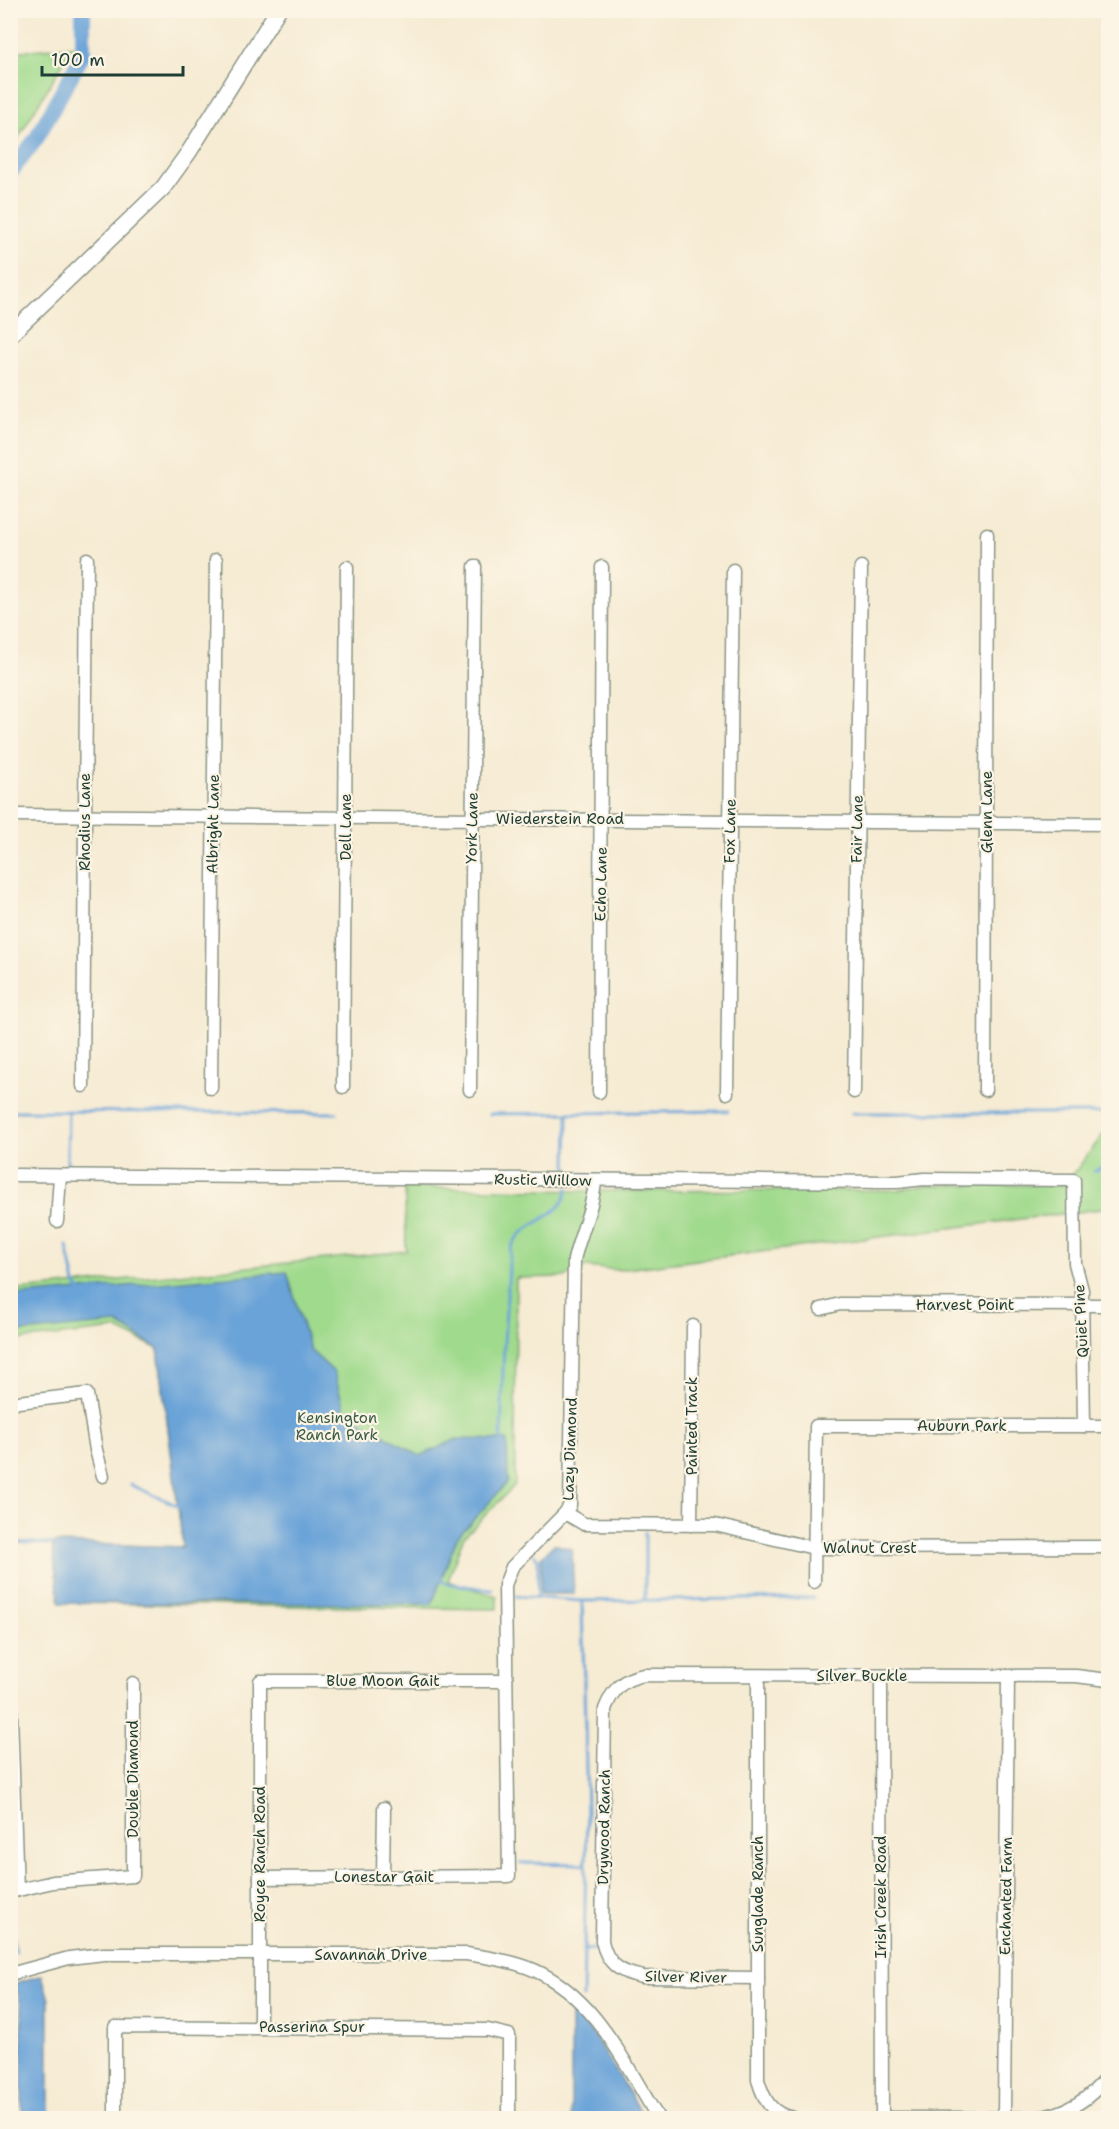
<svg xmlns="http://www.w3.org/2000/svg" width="1119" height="2129" font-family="'Shantell Sans',sans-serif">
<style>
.green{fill:#a0da8d;stroke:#608c60;stroke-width:1.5}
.water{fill:#69a3d8;stroke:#447086;stroke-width:1.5}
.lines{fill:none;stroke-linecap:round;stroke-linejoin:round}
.stream{stroke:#69a3d8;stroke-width:3}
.river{stroke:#69a3d8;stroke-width:16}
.minor-casing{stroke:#8a9484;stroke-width:15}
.major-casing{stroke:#8a9484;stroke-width:18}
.minor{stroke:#fff;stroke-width:12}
.major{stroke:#fff;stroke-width:15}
.labels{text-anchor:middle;stroke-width:4.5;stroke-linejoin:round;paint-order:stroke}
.street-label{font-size:15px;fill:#1f3d34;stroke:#fcf5e5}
.park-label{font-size:15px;fill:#395c46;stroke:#fcf5e5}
</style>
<rect width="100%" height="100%" fill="#fcf5e5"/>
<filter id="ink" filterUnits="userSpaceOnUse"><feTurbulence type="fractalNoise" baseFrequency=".0167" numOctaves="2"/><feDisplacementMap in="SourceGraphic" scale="12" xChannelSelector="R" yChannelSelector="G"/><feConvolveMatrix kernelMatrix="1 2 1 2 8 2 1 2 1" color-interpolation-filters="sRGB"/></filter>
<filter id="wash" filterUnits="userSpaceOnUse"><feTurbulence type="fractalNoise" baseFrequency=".008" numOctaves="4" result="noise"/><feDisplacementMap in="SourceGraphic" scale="24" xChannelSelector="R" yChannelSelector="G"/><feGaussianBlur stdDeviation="1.35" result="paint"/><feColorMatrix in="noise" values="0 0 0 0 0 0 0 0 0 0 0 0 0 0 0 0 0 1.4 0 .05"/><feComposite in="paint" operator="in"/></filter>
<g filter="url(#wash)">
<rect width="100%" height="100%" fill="#f6ebd3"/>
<!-- green -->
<g class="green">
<path d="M73 46 11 150V52Z"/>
<path d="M1108 1128V1208L618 1270 585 1267 565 1277 516 1278 515 1485 463 1538 448 1581 497 1596V1609L60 1603 52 1543 183 1547 158 1349 117 1329 11 1341 10 1291 406 1251 405 1187 583 1191 896 1190 929 1185H1065Z"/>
</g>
<!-- water -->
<g class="water">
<path d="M287 1272 310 1350 334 1372 345 1412 420 1456 457 1439 507 1440 508 1482 457 1538 432 1604 60 1603 52 1543 183 1547 158 1349 117 1323 11 1333V1296Z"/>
<path d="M554 1544 572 1549 574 1594H541V1557Z"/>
<path d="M42 1975 49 2000V2118H22V2010L15 1983Z"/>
<path d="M571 2006 595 2037 645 2118H571Z"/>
</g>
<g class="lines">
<!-- stream -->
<g class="stream">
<path d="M10 1111 337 1113"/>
<path d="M852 1113H1108"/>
<path d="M490 1114 728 1111"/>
<path d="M67 1166 68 1111"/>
<path d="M567 1171 568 1115"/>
<path d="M1094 1171 1108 1165"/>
<path d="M67 1246 75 1284 81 1292"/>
<path d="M501 1442C502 1393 503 1344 507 1296 509 1281 508 1264 511 1250 517 1222 566 1219 567 1188"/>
<path d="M131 1485 181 1507"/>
<path d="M645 1532V1600"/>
<path d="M10 1542 54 1544"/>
<path d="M534 1554 538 1559V1598"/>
<path d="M441 1578 445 1583 492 1590"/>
<path d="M516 1596 582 1601 587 1811 583 1998"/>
<path d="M582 1601 813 1598"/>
<path d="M520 1863 586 1864"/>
<path d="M10 1928 16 1952"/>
<path d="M583 1950 596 1949"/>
<path d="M583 2010 584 2025"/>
<path d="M10 2034 25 2029"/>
<path d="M763 2118 764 2117"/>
</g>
<!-- river -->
<path class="river" d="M10 173 36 139 83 54V10"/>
</g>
</g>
<g filter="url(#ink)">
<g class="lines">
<defs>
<g id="minor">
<path d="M10 815 1108 824"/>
<path d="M83 1086 87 559"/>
<path d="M343 1087 347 567"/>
<path d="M211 1088 216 560"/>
<path d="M470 1090 475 566"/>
<path d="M985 1090 987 534"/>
<path d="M599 1092 602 567"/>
<path d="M854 1092 861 567"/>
<path d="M727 1093 733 570"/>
<path d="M10 1175 897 1182 924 1179 1074 1180 1075 1263 1082 1290 1084 1426"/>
<path d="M57 1221 60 1176"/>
<path d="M821 1309 840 1304 1108 1305"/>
<path d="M10 1403 87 1394 96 1450 103 1476"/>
<path d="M565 1513 584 1524 715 1525 814 1548 1108 1547"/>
<path d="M691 1525 693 1326"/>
<path d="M814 1582 816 1426H1108"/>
<path d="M758 1676V2080C764 2100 771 2114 793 2118"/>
<path d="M881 1676 882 2118"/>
<path d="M10 1685 17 1890"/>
<path d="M383 1877 384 1808"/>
<path d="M260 1878 509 1876 505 1585 512 1567 565 1513 570 1505 574 1260C580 1233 593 1209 595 1181"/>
<path d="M10 1892 53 1882 133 1876V1683"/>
<path d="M10 1974 69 1958 104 1954H467C490 1958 513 1961 534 1970 596 1997 625 2064 658 2118"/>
<path d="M758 1978 643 1977C620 1973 607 1964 602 1941L605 1709C613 1689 622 1679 644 1675L1076 1676 1108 1680"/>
<path d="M260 2027V1681H506"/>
<path d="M1004 2117 1008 1676"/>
<path d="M115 2118V2027L488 2030 509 2035V2118"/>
<path d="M889 2118H1036C1066 2114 1090 2100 1108 2075"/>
</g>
<path id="major" d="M10 335 163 188 189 152 278 10"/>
</defs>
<!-- minor casing -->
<use href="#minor" class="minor-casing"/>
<!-- major casing -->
<use href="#major" class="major-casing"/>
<!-- minor -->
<use href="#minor" class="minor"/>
<!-- major -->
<use href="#major" class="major"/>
</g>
</g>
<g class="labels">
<!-- street labels -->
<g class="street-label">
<text transform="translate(987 812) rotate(-90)" y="5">Glenn Lane</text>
<text x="560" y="824">Wiederstein Road</text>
<text transform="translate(85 822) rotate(-90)" y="5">Rhodius Lane</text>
<text transform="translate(213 824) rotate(-89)" y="5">Albright Lane</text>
<text transform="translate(346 827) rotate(-90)" y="5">Dell Lane</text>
<text transform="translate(472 828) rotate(-89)" y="5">York Lane</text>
<text transform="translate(857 829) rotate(-89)" y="5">Fair Lane</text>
<text transform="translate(730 831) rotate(-89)" y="5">Fox Lane</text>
<text transform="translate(601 884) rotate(-89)" y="5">Echo Lane</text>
<text transform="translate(543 1180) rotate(1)" y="5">Rustic Willow</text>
<text x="965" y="1310">Harvest Point</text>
<text transform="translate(1081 1321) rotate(-93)" y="5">Quiet Pine</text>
<text transform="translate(692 1426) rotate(-90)" y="5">Painted Track</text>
<text x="962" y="1431">Auburn Park</text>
<text transform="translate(570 1449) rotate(-88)" y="5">Lazy Diamond</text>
<text x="870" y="1553">Walnut Crest</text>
<text x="862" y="1681">Silver Buckle</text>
<text x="383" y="1686">Blue Moon Gait</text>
<text transform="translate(133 1779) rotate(-90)" y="5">Double Diamond</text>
<text transform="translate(604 1827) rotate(-89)" y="5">Drywood Ranch</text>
<text transform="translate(260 1854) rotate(-90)" y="5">Royce Ranch Road</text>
<text x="384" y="1882">Lonestar Gait</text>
<text transform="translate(758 1894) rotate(-90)" y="5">Sunglade Ranch</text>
<text transform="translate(1006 1896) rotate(-89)" y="5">Enchanted Farm</text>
<text transform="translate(881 1897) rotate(-90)" y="5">Irish Creek Road</text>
<text x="371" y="1960">Savannah Drive</text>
<text transform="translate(686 1977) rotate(1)" y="5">Silver River</text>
<text x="312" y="2032">Passerina Spur</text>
</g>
<!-- park labels -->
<g class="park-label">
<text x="337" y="1423">Kensington<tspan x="337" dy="17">Ranch Park</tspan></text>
</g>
</g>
<!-- margin -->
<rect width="1119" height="2129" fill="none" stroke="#fcf5e5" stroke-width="36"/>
<!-- scale -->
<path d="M42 66v9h141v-9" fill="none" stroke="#1f3d34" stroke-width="3"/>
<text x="51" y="66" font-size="18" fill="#1f3d34" stroke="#fcf5e5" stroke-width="4.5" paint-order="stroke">100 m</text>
</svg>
